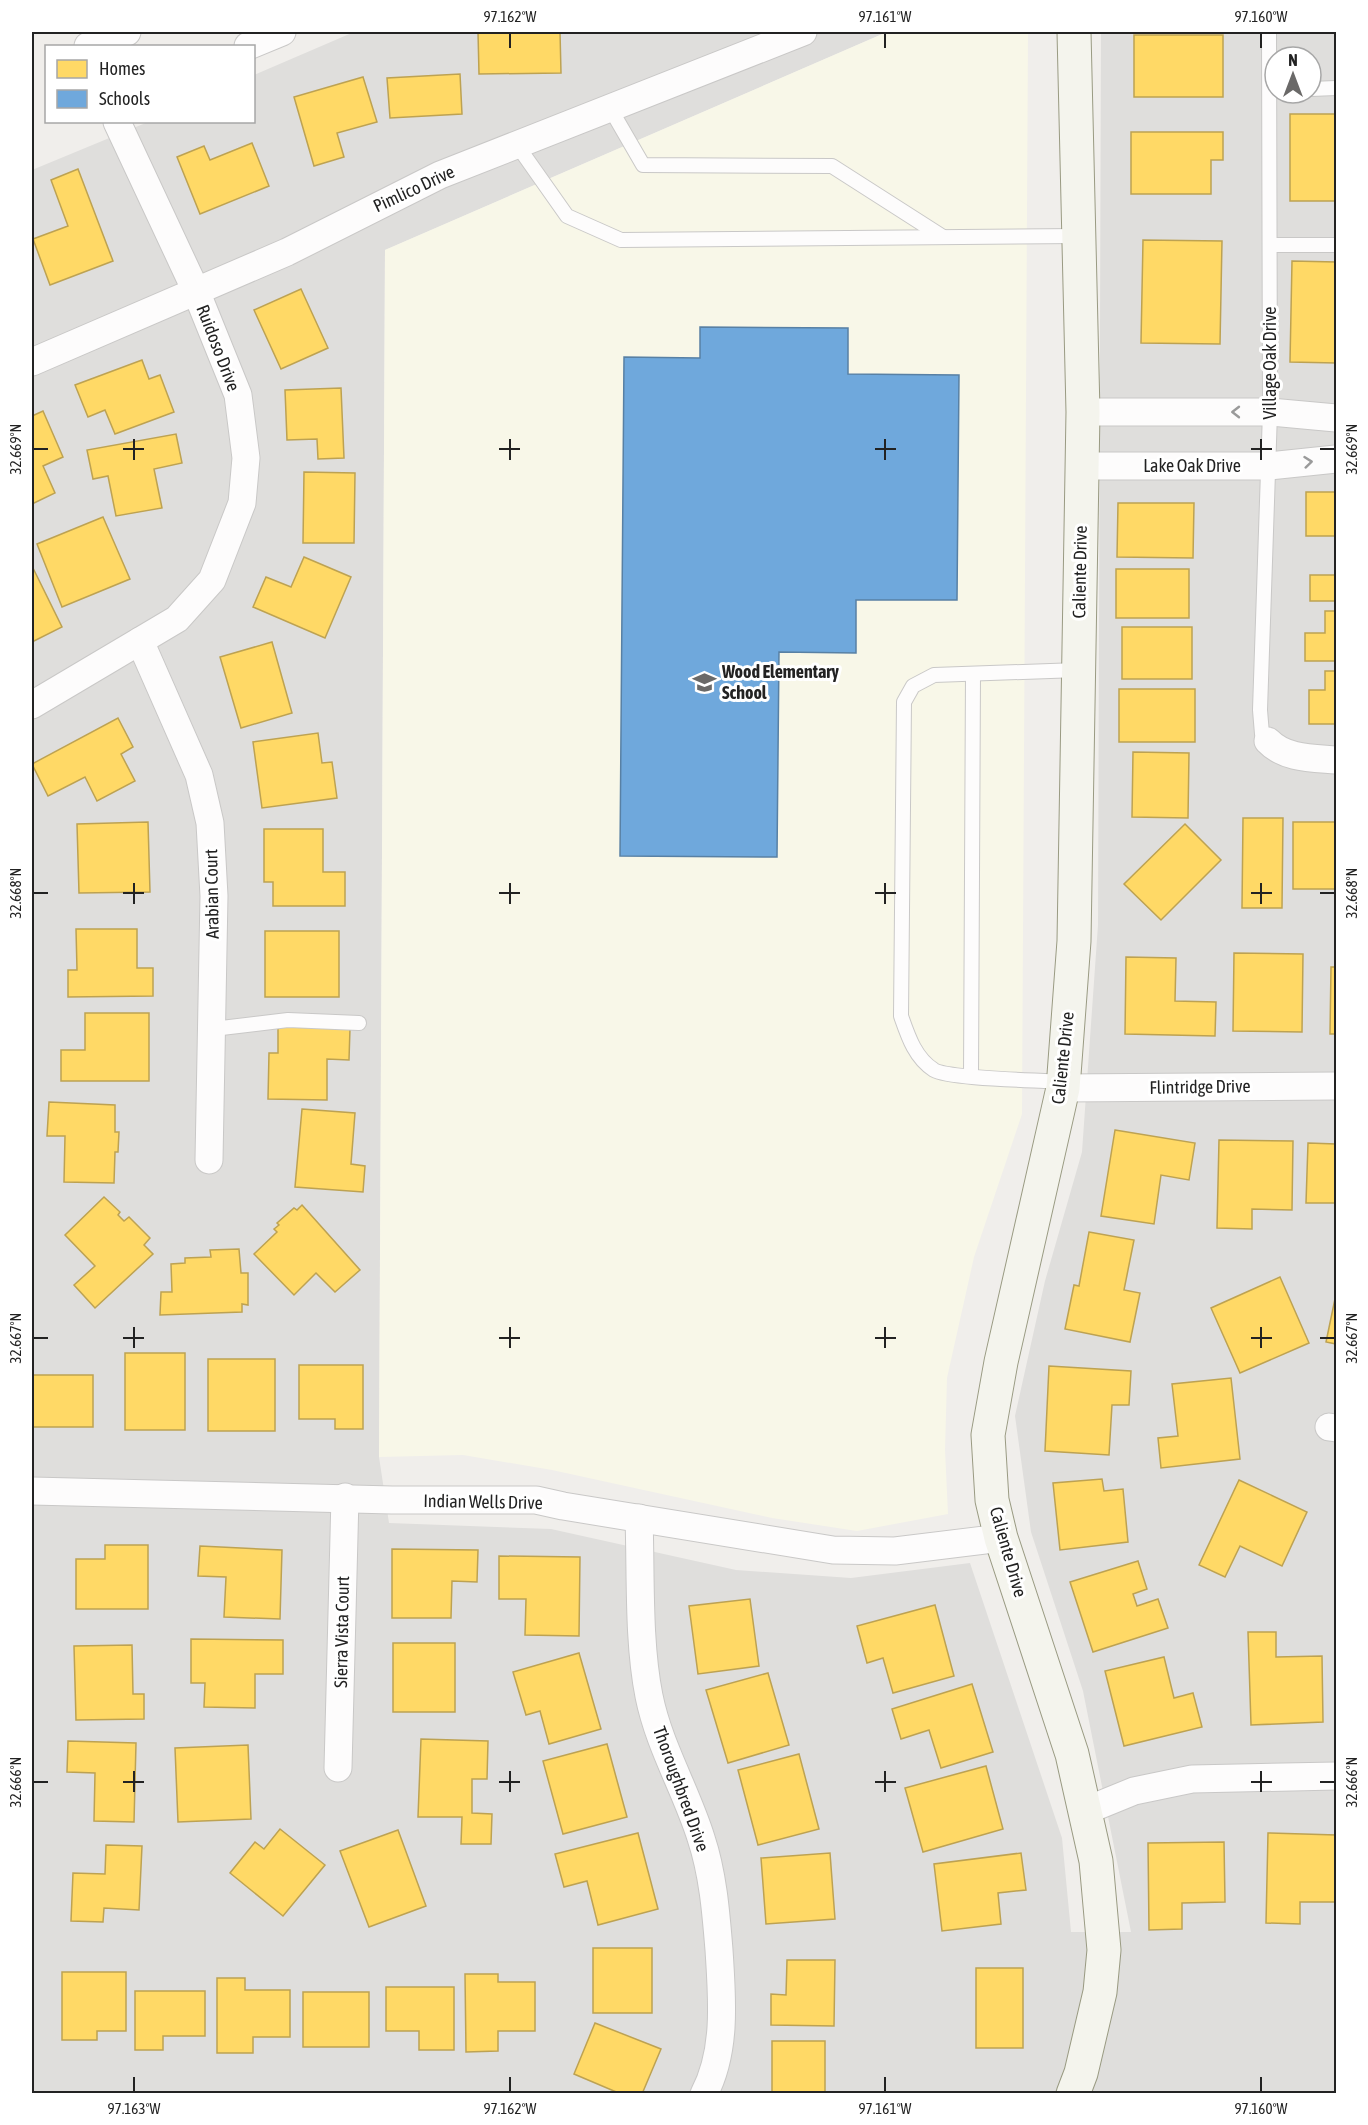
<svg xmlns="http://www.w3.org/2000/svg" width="1368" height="2125" font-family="'Asap Condensed',sans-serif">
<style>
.residential{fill:#dfdedc;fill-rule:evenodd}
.education{fill:#f8f7e8}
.homes{fill:#ffd966;stroke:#bda252;stroke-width:1.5}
.schools{fill:#6fa8dc;stroke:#5880a4;stroke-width:1.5}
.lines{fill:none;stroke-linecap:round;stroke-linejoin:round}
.lane-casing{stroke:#c9c8c7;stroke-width:16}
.street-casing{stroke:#c9c8c7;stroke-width:29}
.secondary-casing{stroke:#999a82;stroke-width:35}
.lane{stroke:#fdfcfc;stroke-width:14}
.street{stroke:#fdfcfc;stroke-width:27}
.secondary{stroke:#f4f4ed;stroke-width:33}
.oneway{stroke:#9a9a9a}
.ticks{fill:none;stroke:#222;stroke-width:2}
.labels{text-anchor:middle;stroke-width:6;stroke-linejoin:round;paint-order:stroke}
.street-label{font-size:18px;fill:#222;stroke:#fff}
.poi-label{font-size:18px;font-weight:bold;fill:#222;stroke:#fff;text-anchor:start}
.neatline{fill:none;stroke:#222;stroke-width:2}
.ticks-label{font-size:15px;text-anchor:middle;fill:#222}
</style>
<rect width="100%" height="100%" fill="#f0eeeb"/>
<!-- residential -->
<path class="residential" d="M354 32H887L385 250 379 1457 389 1523 551 1529 736 1570 851 1578 970 1563 1062 1838 1071 1932H1131L1083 1691 1031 1532 1015 1416 1045 1281 1082 1152 1098 925 1101 32H1336V2093L32 2094V170L148 122H254V75ZM1275 57H1311V93H1275Z"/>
<!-- education -->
<path class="education" d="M887 32H1028L1022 1114 974 1257 947 1378 945 1450 948 1514 857 1531 772 1518 552 1470 463 1455 379 1457 385 250Z"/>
<!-- homes -->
<g class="homes">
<path d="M478 32H560L561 73 479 74Z"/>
<rect x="1134" y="35" width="89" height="62"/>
<path d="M460 74 462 114 390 118 387 78Z"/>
<path d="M363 77 377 122 337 133 344 157 314 166 294 97Z"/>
<rect x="1290" y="114" width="46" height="87"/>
<path d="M1131 132H1223V160H1211V194H1131Z"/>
<path d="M252 143 269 186 200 214 177 157 204 146 210 160Z"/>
<path d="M78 169 113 261 50 285 33 239 68 226 51 180Z"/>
<path d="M1143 240 1222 241 1220 344 1141 343Z"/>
<path d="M1292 261 1336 262V363L1290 362Z"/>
<path d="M301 289 328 348 281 369 254 310Z"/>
<path d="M142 360 149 379 160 375 174 412 115 434 105 410 88 417 75 385Z"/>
<path d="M341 388 344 458 318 459 317 439 287 440 285 390Z"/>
<path d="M43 411 63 457 43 466 55 493 32 504V416Z"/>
<path d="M176 434 182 463 154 469 162 508 116 516 108 476 93 479 87 450Z"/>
<path d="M304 472 355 473 354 543H303Z"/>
<rect x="1306" y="492" width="30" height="44"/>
<path d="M1118 503H1194L1193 558 1117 557Z"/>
<path d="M103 517 130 579 62 607 37 544Z"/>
<path d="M304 557 351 577 325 638 253 607 266 577 291 587Z"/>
<path d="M32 566 62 627 32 642Z"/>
<rect x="1116" y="569" width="73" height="49"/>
<rect x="1310" y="575" width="26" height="26"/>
<path d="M1325 611H1336V661H1305V633H1325Z"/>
<rect x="1122" y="627" width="70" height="52"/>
<path d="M272 642 292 713 241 728 220 657Z"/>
<path d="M1325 671H1336V724H1309V690H1325Z"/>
<rect x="1119" y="689" width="76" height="53"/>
<path d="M118 718 133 747 121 754 135 781 97 801 85 777 48 796 32 764Z"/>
<path d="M318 733 322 763 332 762 337 798 262 808 253 742Z"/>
<path d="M1133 752 1189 753 1188 818 1132 817Z"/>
<path d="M1243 818H1283L1282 908H1242Z"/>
<path d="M148 822 150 892 79 893 77 824Z"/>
<rect x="1293" y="822" width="43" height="67"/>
<path d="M1185 824 1221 860 1161 920 1124 884Z"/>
<path d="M264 829H323V872H345V906H273V882H264Z"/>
<path d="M76 929H137V968H153V996L68 997V970H77Z"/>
<rect x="265" y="931" width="74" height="66"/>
<path d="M1234 953 1303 954 1302 1032 1233 1031Z"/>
<path d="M1126 957 1176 958 1175 1001 1216 1002 1215 1036 1125 1034Z"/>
<path d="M1331 967H1336V1034H1330Z"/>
<path d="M85 1013H149V1081H61V1050H85Z"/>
<path d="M278 1027 350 1028 349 1060 327 1059V1100L268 1099 269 1053H278Z"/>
<path d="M49 1102 115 1105V1132H119L118 1152H115L114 1183 64 1182 65 1136H47Z"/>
<path d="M302 1109 355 1113 351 1164 365 1166 363 1192 295 1187Z"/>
<path d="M1115 1130 1195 1143 1189 1180 1161 1175 1154 1224 1101 1216Z"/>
<path d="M1219 1140 1293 1141 1292 1210 1252 1209V1229L1217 1228Z"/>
<path d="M1308 1143 1336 1144V1203H1306Z"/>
<path d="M104 1197 120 1212 118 1215 124 1221 129 1217 150 1238 144 1245 153 1254 95 1308 74 1285 95 1266 65 1235Z"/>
<path d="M302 1205 360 1270 335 1292 316 1273 294 1295 254 1254 277 1232 274 1229 279 1225 277 1223 294 1208 297 1210Z"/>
<path d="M1089 1232 1134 1240 1124 1290 1140 1293 1130 1342 1065 1329 1074 1285 1079 1286Z"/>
<path d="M239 1249 241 1273H248V1305L242 1304V1312L160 1315 161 1292H172L171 1264 185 1263V1258L211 1257 210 1250Z"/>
<path d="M1280 1277 1309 1343 1240 1373 1211 1308Z"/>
<path d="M1336 1294V1344L1326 1342Z"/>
<rect x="125" y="1353" width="60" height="77"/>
<rect x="208" y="1359" width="67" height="72"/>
<path d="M299 1365H363V1429H335V1419H299Z"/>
<path d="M1049 1366 1131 1371 1129 1405H1112L1109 1455 1045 1451Z"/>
<rect x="32" y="1375" width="61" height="52"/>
<path d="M1231 1378 1240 1459 1161 1468 1158 1438 1178 1436 1172 1384Z"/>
<path d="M1102 1479 1104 1491 1123 1489 1128 1542 1060 1550 1053 1483Z"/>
<path d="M1239 1480 1307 1512 1282 1566 1240 1546 1225 1577 1199 1565Z"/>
<rect x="1335" y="1507" width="1" height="64"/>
<path d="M105 1545H148V1609H76V1559H105Z"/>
<path d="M200 1546 282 1550 280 1619 224 1617 226 1577 198 1576Z"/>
<path d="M392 1549 478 1550 477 1582 452 1581 451 1618H392Z"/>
<path d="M499 1556 580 1557 579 1636 525 1635 526 1599H499Z"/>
<path d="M1138 1561 1147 1589 1133 1594 1137 1606 1158 1599 1168 1628 1093 1652 1070 1582Z"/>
<path d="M750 1599 759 1666 698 1674 689 1606Z"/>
<path d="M935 1605 954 1676 893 1693 883 1658 867 1663 857 1626Z"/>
<path d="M1248 1632H1276V1657L1322 1656 1323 1722 1251 1725Z"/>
<path d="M191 1639 283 1640V1674H255V1708L204 1707 205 1683H191Z"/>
<rect x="393" y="1643" width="62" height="69"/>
<path d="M132 1645 133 1694H144V1719L76 1720 74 1646Z"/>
<path d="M579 1653 601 1729 549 1744 540 1711 526 1715 513 1672Z"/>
<path d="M1164 1657 1174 1698 1193 1693 1202 1727 1124 1746 1105 1671Z"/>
<path d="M768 1673 789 1745 728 1763 706 1690Z"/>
<path d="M972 1684 993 1752 941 1768 929 1730 901 1739 892 1709Z"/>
<path d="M421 1739 488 1741 487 1779H472V1813L492 1814 491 1844H461L462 1817H418Z"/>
<path d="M68 1741 136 1743 134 1822 94 1821 95 1773 67 1772Z"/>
<path d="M607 1744 627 1817 563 1834 543 1761Z"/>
<path d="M248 1745 251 1819 178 1822 175 1748Z"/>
<path d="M799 1754 819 1829 758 1845 738 1770Z"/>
<path d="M986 1766 1003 1829 923 1852 905 1788Z"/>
<path d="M280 1829 325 1865 283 1916 230 1873 255 1842 264 1849Z"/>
<path d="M398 1830 426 1906 369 1927 340 1851Z"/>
<path d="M638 1833 658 1909 598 1925 587 1881 564 1887 555 1854Z"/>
<path d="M1268 1833 1336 1835V1902H1300V1924L1266 1923Z"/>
<path d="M1224 1842 1225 1902 1182 1903V1929L1149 1930 1148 1843Z"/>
<path d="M106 1845 142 1846 139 1910 104 1908 103 1922 71 1921 73 1873 105 1874Z"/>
<path d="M830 1853 835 1919 766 1924 761 1858Z"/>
<path d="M1021 1853 1026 1890 998 1893 1001 1924 942 1931 934 1864Z"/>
<rect x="593" y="1948" width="59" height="65"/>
<path d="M787 1960H835L834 2026 771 2025V1994L786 1995Z"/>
<rect x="976" y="1968" width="47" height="80"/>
<path d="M62 1972H126V2031H97V2040H62Z"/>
<path d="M465 1974H498V1982H535V2031H498V2051L466 2052Z"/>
<path d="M217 1978H245V1990H290V2037H253V2053H217Z"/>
<path d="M386 1987H454V2050H419V2031H386Z"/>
<path d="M135 1991H205V2036H163V2050H135Z"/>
<rect x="303" y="1992" width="66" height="55"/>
<path d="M595 2023 661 2049 642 2094H621L574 2074Z"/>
<rect x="772" y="2041" width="53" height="53"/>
</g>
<!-- schools -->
<path class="schools" d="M700 327 848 328V374L959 375 957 600H856V653L779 652 777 857 620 856 624 357 700 358Z"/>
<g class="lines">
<defs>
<g id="lane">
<path d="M1311 89 1336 88"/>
<path d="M610 108 643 165 832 166 943 237"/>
<path d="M517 145 567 216 621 240 1078 236"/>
<path d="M1270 245H1336"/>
<path d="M1268 741 1262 734 1260 710 1270 412 1269 32"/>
<path d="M213 1029 288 1020 359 1023"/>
<path d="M971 1076 973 675"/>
<path d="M1063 1082C1040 1080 949 1079 934 1070 915 1058 908 1036 901 1016L904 702 913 686 934 675 1078 670"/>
</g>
<g id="street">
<path d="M88 46 127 32"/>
<path d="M248 46 282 32"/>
<path d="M32 362 287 252 440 175 803 32"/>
<path d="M1083 412H1270L1336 418"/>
<path d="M1082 466H1269L1336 459"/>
<path d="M140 641 199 775 210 823 214 896 209 1160"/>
<path d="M32 705 177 619 212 580 242 503 246 458 238 395 196 291 117 122"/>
<path d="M1268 741C1285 759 1313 758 1336 760"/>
<path d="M1063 1088 1336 1086"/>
<path d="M1329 1427 1336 1428"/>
<path d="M32 1491 392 1500H536L563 1506 833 1550 895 1551 1001 1538"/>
<path d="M639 1518C641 1575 638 1641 649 1696 659 1746 686 1790 701 1838 713 1874 716 1913 719 1950 722 1997 727 2051 704 2094"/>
<path d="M338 1768 345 1497"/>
<path d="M1085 1811 1134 1791 1192 1779 1336 1776"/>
</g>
<path id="secondary" d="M1073 2094 1081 2073 1100 1992 1104 1950 1096 1861 1072 1754 1001 1538 992 1500 988 1435 1001 1362 1063 1088 1074 941 1083 412 1074 32"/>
</defs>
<!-- lane casing -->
<use href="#lane" class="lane-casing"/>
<!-- street casing -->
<use href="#street" class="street-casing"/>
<!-- secondary casing -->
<use href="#secondary" class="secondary-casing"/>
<!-- lane -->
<use href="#lane" class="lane"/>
<!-- street -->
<use href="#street" class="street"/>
<!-- secondary -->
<use href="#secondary" class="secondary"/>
</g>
<!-- one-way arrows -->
<defs><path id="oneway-chevron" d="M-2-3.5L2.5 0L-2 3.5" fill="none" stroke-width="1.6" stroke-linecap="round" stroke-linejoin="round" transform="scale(1.5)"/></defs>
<g class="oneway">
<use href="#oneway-chevron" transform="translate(1236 412) rotate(180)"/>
<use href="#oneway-chevron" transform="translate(1308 462) rotate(-6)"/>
</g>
<!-- ticks -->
<path class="ticks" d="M510 33V48M885 33V48M1261 33V48M134 439V460M510 439V460M885 439V460M1261 439V460M33 449H48M123 449H144M499 449H520M875 449H896M1251 449H1272M1320 449H1335M134 883V904M510 883V904M885 883V904M1261 883V904M33 893H48M123 893H144M499 893H520M875 893H896M1251 893H1272M1320 893H1335M134 1327V1348M510 1327V1348M885 1327V1348M1261 1327V1348M33 1338H48M123 1338H144M499 1338H520M875 1338H896M1251 1338H1272M1320 1338H1335M134 1771V1792M510 1771V1792M885 1771V1792M1261 1771V1792M33 1782H48M123 1782H144M499 1782H520M875 1782H896M1251 1782H1272M1320 1782H1335M134 2077V2092M510 2077V2092M885 2077V2092M1261 2077V2092"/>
<!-- icons -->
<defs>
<symbol id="school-bare" viewBox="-9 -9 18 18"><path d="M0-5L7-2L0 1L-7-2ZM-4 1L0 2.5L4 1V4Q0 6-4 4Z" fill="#6a6968" stroke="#fff" stroke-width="2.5" paint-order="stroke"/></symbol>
</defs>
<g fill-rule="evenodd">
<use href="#school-bare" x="688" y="666" width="33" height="33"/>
</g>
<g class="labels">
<!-- street labels -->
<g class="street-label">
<text transform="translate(414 189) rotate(-25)" y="6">Pimlico Drive</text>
<text transform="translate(218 348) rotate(69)" y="6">Ruidoso Drive</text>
<text transform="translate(1270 363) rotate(-90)" y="6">Village Oak Drive</text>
<text x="1192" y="472">Lake Oak Drive</text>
<text transform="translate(1080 572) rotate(-89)" y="6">Caliente Drive</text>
<text transform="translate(212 894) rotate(-91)" y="6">Arabian Court</text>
<text transform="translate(1063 1058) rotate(-84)" y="6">Caliente Drive</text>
<text transform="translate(1200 1087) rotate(-1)" y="6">Flintridge Drive</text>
<text transform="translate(483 1502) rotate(1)" y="6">Indian Wells Drive</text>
<text transform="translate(1008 1552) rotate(74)" y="6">Caliente Drive</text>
<text transform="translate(342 1632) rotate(-89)" y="6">Sierra Vista Court</text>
<text transform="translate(681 1789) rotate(70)" y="6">Thoroughbred Drive</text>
</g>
<!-- poi labels -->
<g class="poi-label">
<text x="722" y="678">Wood Elementary<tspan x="722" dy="21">School</tspan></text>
</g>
</g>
<!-- border -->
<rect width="1368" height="2125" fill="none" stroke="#ffffff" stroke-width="66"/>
<!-- legend -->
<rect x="45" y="45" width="210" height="78" fill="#ffffff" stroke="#a7a7a7" stroke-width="1.5"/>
<rect x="57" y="60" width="30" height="18" fill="#ffd966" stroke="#a7a7a7" stroke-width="1.5"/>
<text x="99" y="75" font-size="18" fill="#222222">Homes</text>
<rect x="57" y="90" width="30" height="18" fill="#6fa8dc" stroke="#a7a7a7" stroke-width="1.5"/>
<text x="99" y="105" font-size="18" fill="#222222">Schools</text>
<!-- north arrow -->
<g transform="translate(1293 75)"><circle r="28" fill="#ffffff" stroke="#a7a7a7" stroke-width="1.5"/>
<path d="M0-4.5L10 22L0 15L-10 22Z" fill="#6a6968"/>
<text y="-9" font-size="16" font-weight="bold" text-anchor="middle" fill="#222222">N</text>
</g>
<rect x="33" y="33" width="1302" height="2059" class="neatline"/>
<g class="ticks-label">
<text x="510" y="22">97.162°W</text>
<text x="885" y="22">97.161°W</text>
<text x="1261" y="22">97.160°W</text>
<text transform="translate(16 449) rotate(-90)" y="5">32.669°N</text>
<text transform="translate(1352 449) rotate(-90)" y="5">32.669°N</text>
<text transform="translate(16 893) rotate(-90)" y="5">32.668°N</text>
<text transform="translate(1352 893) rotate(-90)" y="5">32.668°N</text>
<text transform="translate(16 1338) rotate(-90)" y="5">32.667°N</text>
<text transform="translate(1352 1338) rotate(-90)" y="5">32.667°N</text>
<text transform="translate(16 1782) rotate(-90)" y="5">32.666°N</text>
<text transform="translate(1352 1782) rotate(-90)" y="5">32.666°N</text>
<text x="134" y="2114">97.163°W</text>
<text x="510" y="2114">97.162°W</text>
<text x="885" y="2114">97.161°W</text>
<text x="1261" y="2114">97.160°W</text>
</g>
</svg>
